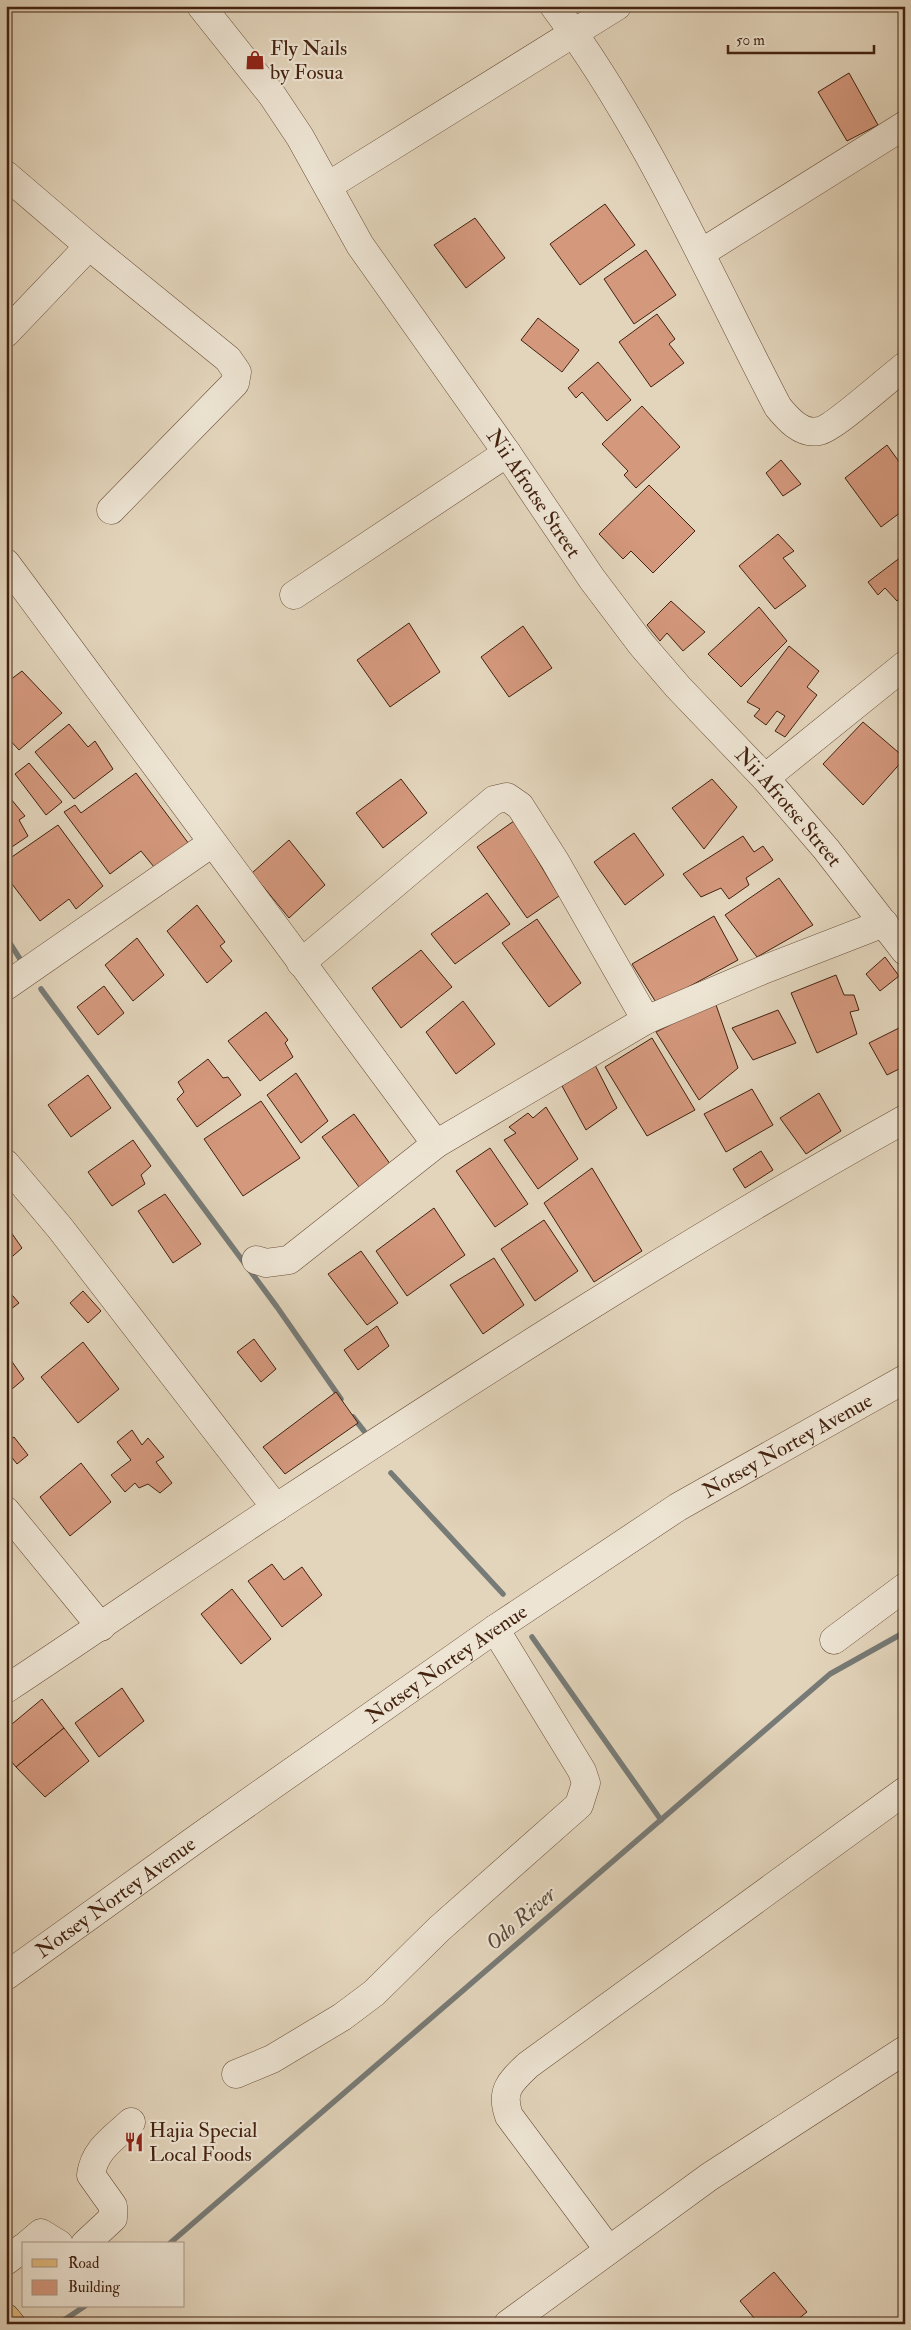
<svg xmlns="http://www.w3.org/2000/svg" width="911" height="2330" font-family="'IM FELL Double Pica',serif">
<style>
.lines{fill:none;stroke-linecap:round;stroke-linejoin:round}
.stream{stroke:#777b77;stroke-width:5.5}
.building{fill:#d4987d;stroke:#43220f}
.minor-casing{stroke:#6b4f3a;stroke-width:29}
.major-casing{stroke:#43220f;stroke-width:29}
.minor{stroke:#ede4d3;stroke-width:28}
.major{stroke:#e2ba7e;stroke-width:28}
.labels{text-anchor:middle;stroke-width:4.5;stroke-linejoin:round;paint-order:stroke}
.poi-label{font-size:21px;fill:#43220f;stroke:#ede4d3;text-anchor:start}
.street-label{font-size:21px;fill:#43220f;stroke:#ede4d3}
.water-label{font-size:22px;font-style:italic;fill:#59473a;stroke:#ede4d3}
</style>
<rect width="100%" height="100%" fill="#e3d5bc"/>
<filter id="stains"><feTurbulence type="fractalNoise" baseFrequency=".004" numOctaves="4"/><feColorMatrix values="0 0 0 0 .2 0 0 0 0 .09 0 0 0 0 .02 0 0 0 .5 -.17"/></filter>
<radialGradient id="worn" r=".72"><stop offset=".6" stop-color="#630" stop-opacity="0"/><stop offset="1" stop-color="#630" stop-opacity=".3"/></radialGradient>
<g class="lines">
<!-- stream -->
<g class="stream">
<path d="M6 937 20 959"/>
<path d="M41 989 277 1307 341 1399"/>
<path d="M353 1417 364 1431"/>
<path d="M391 1473 503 1594"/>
<path d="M532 1637 661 1820"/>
<path d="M169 2244 830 1674 905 1632"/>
<path d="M58 2324 85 2306"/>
</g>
</g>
<!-- building -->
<g class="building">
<path d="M849 73 878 125 847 141 818 92Z"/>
<path d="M605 204 635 245 580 285 550 244Z"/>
<path d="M475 218 505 258 466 288 434 245Z"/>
<path d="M646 250 676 295 634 324 604 279Z"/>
<path d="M657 314 675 339 669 344 684 363 651 387 619 342Z"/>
<path d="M538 318 579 350 562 372 521 340Z"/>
<path d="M598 362 631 400 607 421 582 392 576 398 568 388Z"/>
<path d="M642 406 680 447 636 488 624 475 628 471 602 444Z"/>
<path d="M887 445 905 470V509L881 527 845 478Z"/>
<path d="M781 460 801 484 783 496 766 473Z"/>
<path d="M649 485 695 531 653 573 631 551 623 559 599 534Z"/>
<path d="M778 534 794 551 783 558 806 586 775 609 739 566Z"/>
<path d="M901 557 905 561V595L897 601 885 588 878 595 868 582Z"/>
<path d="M671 601 705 632 683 651 667 633 660 641 647 625Z"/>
<path d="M759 607 787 641 741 687 708 654Z"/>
<path d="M409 623 440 672 390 707 357 660Z"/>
<path d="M523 626 552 668 509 697 481 657Z"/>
<path d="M789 646 819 671 807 687 817 695 785 737 775 731 785 716 777 711 766 725 754 716 760 709 747 702Z"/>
<path d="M22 671 62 713 19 750 6 736V683Z"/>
<path d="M863 722 905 758 863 805 823 764Z"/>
<path d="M69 724 88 747 95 741 113 769 74 799 35 752Z"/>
<path d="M29 763 62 802 46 815 15 774Z"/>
<path d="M136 773 189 844 154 867 141 851 110 874 64 812 75 805 81 813Z"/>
<path d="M401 779 427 813 383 848 356 813Z"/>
<path d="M712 779 737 807 704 849 672 808Z"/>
<path d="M6 793 25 816 19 820 28 836 6 851Z"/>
<path d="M514 821 559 896 527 918 477 847Z"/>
<path d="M58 825 103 886 76 909 69 899 40 921 6 876V861Z"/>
<path d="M634 833 664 875 625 905 594 862Z"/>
<path d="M743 836 754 852 763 846 773 860 746 878 749 885 729 899 721 888 701 897 683 874Z"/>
<path d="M289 840 325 885 289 918 252 873Z"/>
<path d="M779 878 813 925 757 957 725 915Z"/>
<path d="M487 893 510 924 455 964 431 934Z"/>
<path d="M197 905 225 942 220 946 232 961 207 983 167 931Z"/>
<path d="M714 916 738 960 657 1004 632 964Z"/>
<path d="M537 919 581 983 549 1007 502 943Z"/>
<path d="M137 938 164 975 133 1001 105 965Z"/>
<path d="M421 950 452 987 401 1028 372 988Z"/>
<path d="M885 957 899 976 880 991 866 974Z"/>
<path d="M836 975 844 995H854L859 1010 850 1012 857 1034 817 1053 791 993Z"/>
<path d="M104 986 124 1013 98 1035 77 1007Z"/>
<path d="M463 1001 495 1044 456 1074 426 1032Z"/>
<path d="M715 1002 738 1068 699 1100 656 1032Z"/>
<path d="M778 1010 796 1043 753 1060 732 1028Z"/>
<path d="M266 1012 288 1040 285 1043 293 1057 260 1081 228 1041Z"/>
<path d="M905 1025V1066L887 1075 869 1043Z"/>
<path d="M652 1038 695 1110 647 1136 605 1067Z"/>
<path d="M208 1059 223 1078 228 1077 241 1095 197 1127 177 1099 184 1092 178 1082Z"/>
<path d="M595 1065 617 1108 586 1130 562 1086Z"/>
<path d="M296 1073 328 1121 301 1143 267 1095Z"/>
<path d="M88 1075 111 1108 71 1137 48 1105Z"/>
<path d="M752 1089 773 1125 726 1152 704 1114Z"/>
<path d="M819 1093 841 1131 806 1154 780 1118Z"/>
<path d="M261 1101 300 1158 243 1196 204 1139Z"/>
<path d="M546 1107 578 1159 538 1189 504 1140 516 1133 509 1127 528 1113 533 1118Z"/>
<path d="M354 1114 396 1172 365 1195 322 1137Z"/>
<path d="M133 1140 151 1166 141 1175 145 1184 112 1206 88 1172Z"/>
<path d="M490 1148 528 1204 495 1227 456 1171Z"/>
<path d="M761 1151 773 1170 745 1188 733 1169Z"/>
<path d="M592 1168 642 1251 594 1282 544 1203Z"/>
<path d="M165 1194 201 1244 173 1263 138 1211Z"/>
<path d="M434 1208 465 1255 407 1296 376 1251Z"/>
<path d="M544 1220 578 1271 535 1301 501 1249Z"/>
<path d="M6 1225 22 1248 6 1262Z"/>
<path d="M361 1251 398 1303 367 1325 328 1274Z"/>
<path d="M494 1258 524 1305 483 1334 450 1285Z"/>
<path d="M6 1288 19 1303 6 1313Z"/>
<path d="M83 1291 101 1311 88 1323 70 1303Z"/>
<path d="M377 1326 389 1346 358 1370 344 1350Z"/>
<path d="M254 1339 276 1369 261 1382 237 1352Z"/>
<path d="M83 1342 119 1389 78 1423 41 1377Z"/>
<path d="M6 1353 24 1379 6 1394Z"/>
<path d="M336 1392 358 1423 285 1474 263 1447Z"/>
<path d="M132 1430 142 1445 148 1438 164 1457 156 1462 172 1483 160 1493 148 1484 139 1488 135 1483 125 1492 111 1475 131 1460 117 1442Z"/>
<path d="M14 1437 28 1455 17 1464 6 1450V1442Z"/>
<path d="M81 1463 111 1502 70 1536 40 1497Z"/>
<path d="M272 1564 284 1580 302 1567 322 1595 282 1627 248 1581Z"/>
<path d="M232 1589 271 1639 241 1664 201 1614Z"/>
<path d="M122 1688 144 1721 99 1757 75 1723Z"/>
<path d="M42 1699 64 1728 16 1767 6 1755V1729Z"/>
<path d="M64 1728 89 1761 45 1797 16 1767Z"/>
<path d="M774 2272 807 2312 792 2324H759L740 2301Z"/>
</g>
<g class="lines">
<defs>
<g id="minor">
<path id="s1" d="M201 6 272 95 300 137 360 245 507 453 592 579 641 644 678 687 765 778 826 849 905 951"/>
<path d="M554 6C646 129 707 271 778 407 787 418 801 435 819 431 833 429 889 378 905 366"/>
<path d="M6 175 89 246 228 359 237 372 235 383 111 510"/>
<path d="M328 186 617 6"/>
<path d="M701 253 905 125"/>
<path d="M6 333 89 246"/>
<path d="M6 563 436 1144"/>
<path d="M294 595 507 453"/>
<path d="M765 778 905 665"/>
<path d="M301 963 494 800 507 797 520 806 555 861 646 1020"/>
<path d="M6 986 212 843"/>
<path d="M6 1164 60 1228 276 1508"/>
<path d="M256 1260 266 1263 289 1260 436 1144 646 1020 763 970 884 923"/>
<path d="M6 1511 101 1627"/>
<path d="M834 1640 905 1587"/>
<path d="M6 1689C97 1629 186 1567 277 1507 483 1372 690 1239 905 1119"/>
<path id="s2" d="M6 1976 199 1837 495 1629 678 1507 905 1379"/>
<path d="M236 2074 272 2059 342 2017 374 1993 439 1929 579 1805 586 1783 582 1771 495 1629"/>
<path d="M28 2244 41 2233 59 2244"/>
<path d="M85 2244 113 2218V2206L91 2175C94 2150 114 2138 131 2122"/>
<path d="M608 2249 509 2116C500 2091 510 2082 528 2065L905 1791"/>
<path d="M6 2261 24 2247"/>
<path d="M508 2324 709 2177 905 2050"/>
</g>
<path id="major" d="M6 2318 11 2324"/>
</defs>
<!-- minor casing -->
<use href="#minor" class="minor-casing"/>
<!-- major casing -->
<use href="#major" class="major-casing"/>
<!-- minor -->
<use href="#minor" class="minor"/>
<!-- major -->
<use href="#major" class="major"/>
</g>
<!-- icons -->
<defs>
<symbol id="shop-bare" viewBox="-9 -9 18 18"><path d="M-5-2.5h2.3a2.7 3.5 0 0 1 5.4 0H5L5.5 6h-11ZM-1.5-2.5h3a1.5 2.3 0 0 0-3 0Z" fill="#8f2418" stroke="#ede4d3" stroke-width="2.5" paint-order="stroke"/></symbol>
<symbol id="restaurant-bare" viewBox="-9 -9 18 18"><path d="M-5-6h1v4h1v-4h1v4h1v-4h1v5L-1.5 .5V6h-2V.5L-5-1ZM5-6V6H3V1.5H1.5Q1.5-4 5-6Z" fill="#8f2418" stroke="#ede4d3" stroke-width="2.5" paint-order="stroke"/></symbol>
</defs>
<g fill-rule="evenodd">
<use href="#shop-bare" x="241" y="46" width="28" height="28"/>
<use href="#restaurant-bare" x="120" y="2128" width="28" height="28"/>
</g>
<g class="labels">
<!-- poi labels -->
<g class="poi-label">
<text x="270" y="55">Fly Nails<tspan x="270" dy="24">by Fosua</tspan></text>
<text x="149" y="2137">Hajia Special<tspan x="149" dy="24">Local Foods</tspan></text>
</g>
<!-- street labels -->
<g class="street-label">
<text dy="7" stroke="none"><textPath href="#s1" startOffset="591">Nii Afrotse Street</textPath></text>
<text dy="7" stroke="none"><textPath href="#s1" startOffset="996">Nii Afrotse Street</textPath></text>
<text dy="7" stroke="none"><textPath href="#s2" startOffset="945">Notsey Nortey Avenue</textPath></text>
<text dy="7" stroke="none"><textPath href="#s2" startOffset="540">Notsey Nortey Avenue</textPath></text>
<text dy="7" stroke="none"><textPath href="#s2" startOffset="135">Notsey Nortey Avenue</textPath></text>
</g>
<!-- water labels -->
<g class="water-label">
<text transform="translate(520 1918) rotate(-41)" y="8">Odo River</text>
</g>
</g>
<!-- margin -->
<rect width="911" height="2330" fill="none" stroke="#e3d5bc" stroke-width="25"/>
<rect x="8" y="8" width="896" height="2315" fill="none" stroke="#43220f" stroke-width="2.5"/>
<rect x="12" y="12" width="886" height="2305" fill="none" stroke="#43220f"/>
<!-- legend -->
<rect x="22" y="2242" width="162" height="65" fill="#ede4d3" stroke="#a99685"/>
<rect x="32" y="2259" width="25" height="8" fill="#e2ba7e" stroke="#a99685"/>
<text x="68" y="2268" font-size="15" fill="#43220f">Road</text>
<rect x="32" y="2280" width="25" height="15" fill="#d4987d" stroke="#a99685"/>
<text x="68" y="2292" font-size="15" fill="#43220f">Building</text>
<!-- scale -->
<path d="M728 45v8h146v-8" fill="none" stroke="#43220f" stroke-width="2.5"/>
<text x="736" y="45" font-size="15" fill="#43220f" stroke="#ede4d3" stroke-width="4" paint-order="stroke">50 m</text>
<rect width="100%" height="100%" filter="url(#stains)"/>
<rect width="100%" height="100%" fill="url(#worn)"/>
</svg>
